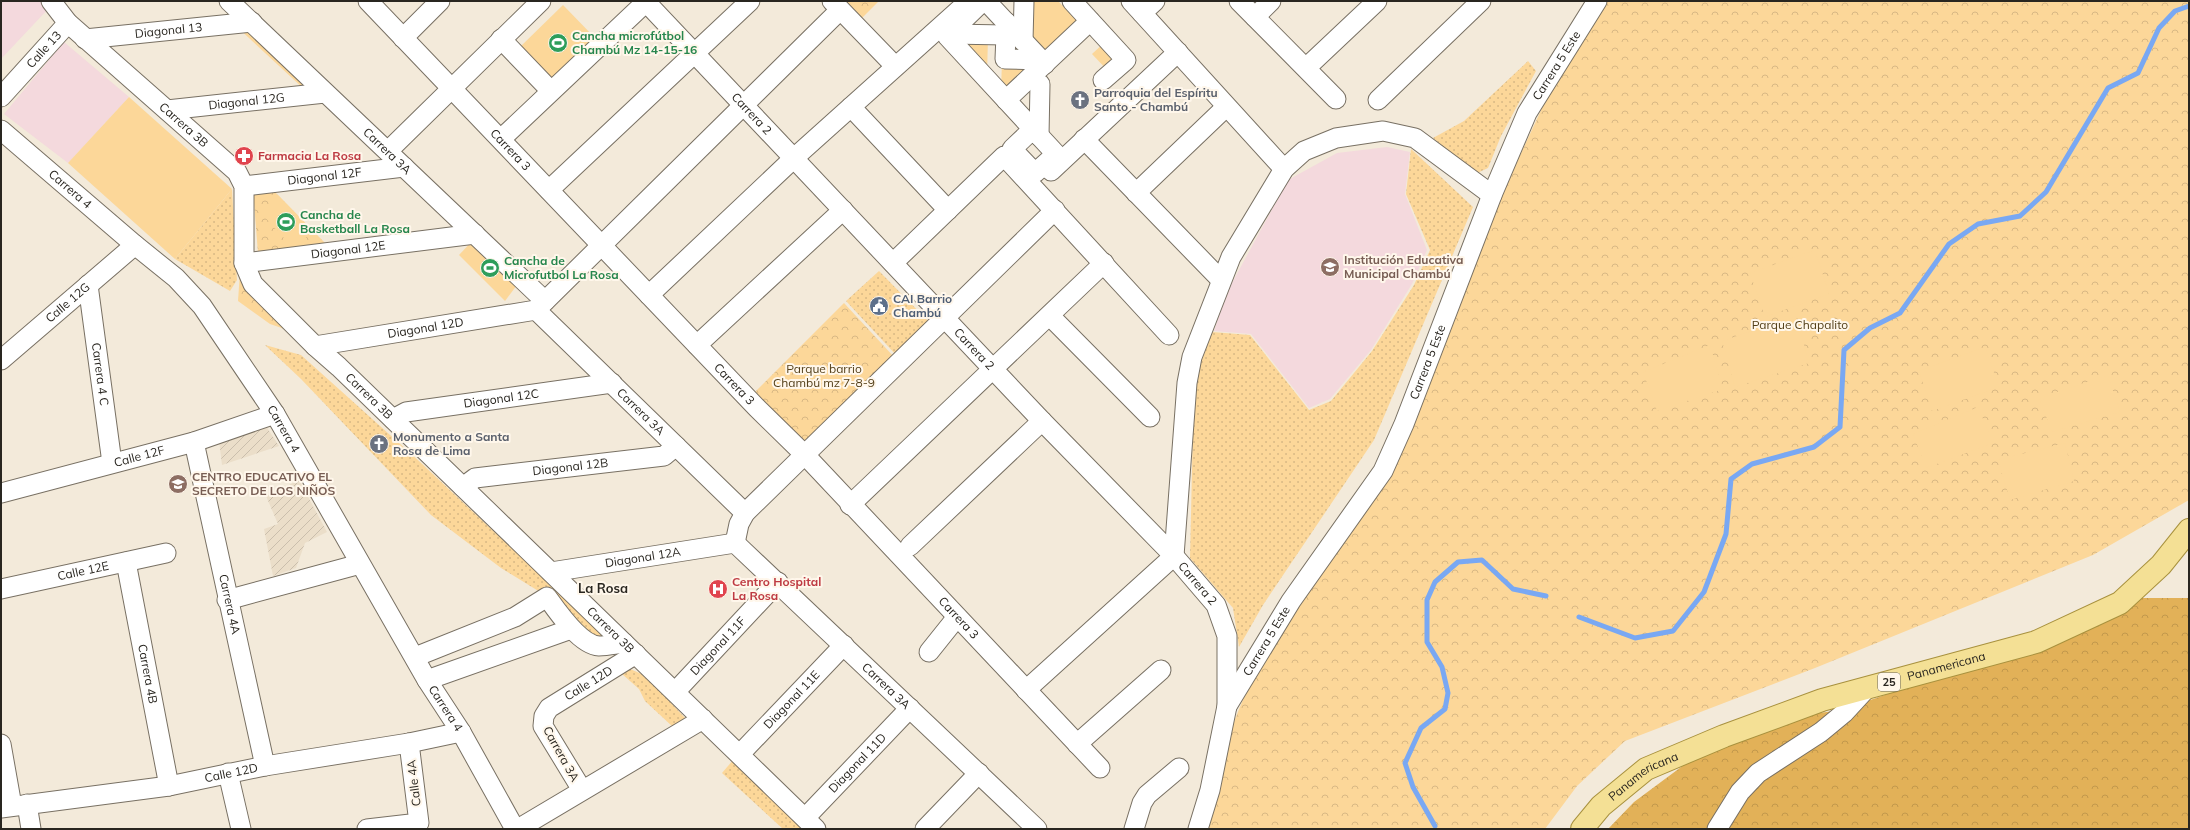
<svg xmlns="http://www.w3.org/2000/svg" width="2190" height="830" font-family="Mulish,sans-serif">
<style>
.industrial{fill:url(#industrial-furrows)}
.education{fill:#f4d9dd}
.grass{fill:url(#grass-dots)}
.forest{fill:url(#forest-crowns)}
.park{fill:url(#park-crowns)}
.garden{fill:#fcd799}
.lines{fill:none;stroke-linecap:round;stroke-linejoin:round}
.stream{stroke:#79a8f3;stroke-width:5}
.minor-casing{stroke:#787063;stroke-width:21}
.major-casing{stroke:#a8913e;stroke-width:24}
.minor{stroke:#fff;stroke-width:19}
.major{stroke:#f4e095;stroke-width:22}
.labels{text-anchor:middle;stroke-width:4;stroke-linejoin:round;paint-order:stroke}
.shield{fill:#fff7eb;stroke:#69655d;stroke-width:1}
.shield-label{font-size:11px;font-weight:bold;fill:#292620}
.street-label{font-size:12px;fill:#292620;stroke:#fff7eb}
.leisure-label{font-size:12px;font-weight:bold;fill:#27864d;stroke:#fff7eb;text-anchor:start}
.worship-label{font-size:12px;font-weight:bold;fill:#5b616d;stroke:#fff7eb;text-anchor:start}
.health-label{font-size:12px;font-weight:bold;fill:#be3a42;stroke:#fff7eb;text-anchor:start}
.education-label{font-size:12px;font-weight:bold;fill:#785e54;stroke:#fff7eb;text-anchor:start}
.service-label{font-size:12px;font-weight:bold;fill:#4e5e75;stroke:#fff7eb;text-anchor:start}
.park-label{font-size:12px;fill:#533f19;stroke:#fff7eb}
.neighbourhood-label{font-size:13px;font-weight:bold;fill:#292620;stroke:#fff7eb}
</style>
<defs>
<pattern id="industrial-furrows" width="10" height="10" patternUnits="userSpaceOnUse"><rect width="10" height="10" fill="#ebdec9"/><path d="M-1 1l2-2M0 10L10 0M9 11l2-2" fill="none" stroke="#cabeac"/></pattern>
<pattern id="grass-dots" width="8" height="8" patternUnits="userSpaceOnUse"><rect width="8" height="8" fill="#fcd799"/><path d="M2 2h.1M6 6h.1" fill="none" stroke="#d8b884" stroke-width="1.8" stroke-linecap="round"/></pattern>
<pattern id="forest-crowns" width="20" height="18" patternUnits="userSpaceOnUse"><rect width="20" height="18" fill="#e2b158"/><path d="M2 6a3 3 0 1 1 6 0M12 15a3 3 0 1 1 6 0" fill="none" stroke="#c2984c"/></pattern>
<pattern id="park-crowns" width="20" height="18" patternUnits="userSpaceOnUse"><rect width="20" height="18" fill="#fcd799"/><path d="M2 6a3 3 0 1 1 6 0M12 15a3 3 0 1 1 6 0" fill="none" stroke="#d8b884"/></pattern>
</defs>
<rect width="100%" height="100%" fill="#f3eada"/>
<!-- industrial -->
<g class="industrial">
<path d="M266 426 279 446 222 465 219 440Z"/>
<path d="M299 480 327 532 305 543 296 568 273 576 264 529 278 524 266 496Z"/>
</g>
<!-- education -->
<g class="education">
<path d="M1 1H46L50 7 1 59Z"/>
<path d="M64 42 129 97 68 163 4 114Z"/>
<path d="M1387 147 1410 152 1405 194 1427 250 1412 284 1371 350 1330 399 1309 408 1251 334 1214 331 1226 294 1288 180 1337 153Z"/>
</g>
<!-- grass -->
<g class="grass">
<path d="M1528 61 1536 71 1501 136 1488 168 1475 174 1433 138 1464 121Z"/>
<path d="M1411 149 1473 207 1374 440 1263 605 1239 647 1233 608 1190 558 1194 382 1212 332 1250 335 1309 410 1331 401 1372 351 1414 285 1430 250 1406 194Z"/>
<path d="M232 189 237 280 230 291 175 259Z"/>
<path d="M879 271 931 324 897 356 846 301Z"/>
<path d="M265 345 301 355 419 461 609 640 596 642 553 600 501 568 431 515 301 379Z"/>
<path d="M628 668 646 676 685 718 673 727 645 701 639 689 622 674Z"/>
<path d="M734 759 806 829H783L722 773Z"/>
</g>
<!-- forest -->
<path class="forest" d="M2136 598H2189V828L1608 829 1634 802 1739 724 1841 710 1958 670Z"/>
<!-- park -->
<g class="park">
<path d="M836 1H879L857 23Z"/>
<path d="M1603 1H2189V500L2093 555 1815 668 1625 741 1577 786 1545 829H1203L1228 736 1254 673 1357 504 1558 74Z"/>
<path d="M252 25 318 88 305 90 236 26Z"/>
<path d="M269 186 327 245 258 253 253 190Z"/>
<path d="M240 272 302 335 270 324 238 301Z"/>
<path d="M844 303 895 358 806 446 753 394Z"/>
</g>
<!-- garden -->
<g class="garden">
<path d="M1028 1H1058L1081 25 1047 56 1026 34Z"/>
<path d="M563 5 596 39 553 81 520 47Z"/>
<path d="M953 37 988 38 987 74Z"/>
<path d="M1105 42 1122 60 1109 72 1092 54Z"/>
<path d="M1002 62 1034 63 1006 95 1001 89Z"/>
<path d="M129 97 232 189 175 259 68 163Z"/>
<path d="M278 195 313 231 294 249 260 212Z"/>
<path d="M477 236 520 281 505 301 459 255Z"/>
<path d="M1815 250 1829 294 1765 317 1750 273Z"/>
<path d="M1796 316 1809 363 1735 387 1722 341Z"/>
<path d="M1710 345 1723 389 1657 411 1643 372Z"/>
<path d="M1985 347 1999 387 1932 411 1919 371Z"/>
<path d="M2108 375 2120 412 2052 432 2039 398Z"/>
<path d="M1978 407 1993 443 1926 468 1913 434Z"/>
<path d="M2065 443 2074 481 2010 500 1998 460Z"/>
</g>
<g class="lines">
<!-- stream -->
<g class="stream">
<path d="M1579 617 1635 638 1673 631 1704 592 1726 534 1731 479 1752 464 1814 447 1840 427 1844 350 1870 328 1900 313 1949 244 1978 224 2020 216 2046 192 2108 88 2138 73 2159 28 2175 11 2189 6"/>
<path d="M1435 826 1413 787 1405 763 1421 728 1445 709 1448 693 1442 667 1427 642V600L1435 582 1458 562 1482 560 1513 589 1546 596"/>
</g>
<defs>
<g id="minor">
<path id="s1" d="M51 1 68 23 237 172 244 186V263L253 284 315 346 339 367 816 829"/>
<path id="s2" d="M229 1 545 301"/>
<path id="s3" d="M368 1 757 408 805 455 1100 768"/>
<path id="s4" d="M645 1 1042 421 1174 556 1216 605 1227 636V706L1210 790 1198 829"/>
<path d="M832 1 895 66"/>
<path d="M983 1 947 36 1056 154 1035 173 1012 149 1033 129"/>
<path d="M986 1 1045 64"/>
<path d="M1072 1 1126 60 1103 80"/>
<path d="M1131 1 1284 169"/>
<path d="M1239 1 1336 99"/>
<path d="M1142 13 1155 1"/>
<path d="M1255 17 1271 1"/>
<path d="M949 34 1006 35V22"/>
<path d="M1006 35 1005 59 1041 60"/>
<path d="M403 38 440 1"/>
<path id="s5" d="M85 39 252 22"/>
<path d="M501 39 551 91"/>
<path d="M1023 41 1024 1"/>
<path d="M1306 68 1377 1"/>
<path id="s6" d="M1 97 68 23"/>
<path d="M1006 100 1090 21"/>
<path d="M1378 100 1481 1"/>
<path d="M851 107 948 210"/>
<path id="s7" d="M167 110 325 93"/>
<path id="s8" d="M1 130 135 245 176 278 202 306 275 414 427 680 461 732 515 829"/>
<path d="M1039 136 1040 84"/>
<path d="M501 139 647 1"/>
<path d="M1084 139 1221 280"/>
<path d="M388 151 541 1"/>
<path d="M1051 171 1178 52"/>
<path id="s9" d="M244 186 404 167"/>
<path d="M549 190 750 1"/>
<path d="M1136 193 1226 107"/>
<path id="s10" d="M244 263 475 234"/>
<path d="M893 263 1004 156 1169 335"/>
<path id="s11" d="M88 285 112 463"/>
<path d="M649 295 794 158 969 1"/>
<path d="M536 310 840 10"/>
<path id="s12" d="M536 310 745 513"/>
<path d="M1050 316 1150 417"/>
<path d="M697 345 843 210"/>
<path id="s13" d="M315 346 536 310"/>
<path id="s14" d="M1 360 135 245"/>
<path id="s15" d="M393 419 406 412 612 383"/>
<path id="s16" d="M194 442 265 766"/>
<path id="s17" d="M463 487 475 478 664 456 676 446"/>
<path id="s18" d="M1 493 194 442 275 414"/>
<path d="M850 505 1104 263"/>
<path d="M735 543 739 524 745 513 1055 210"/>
<path id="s19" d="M735 543 1037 829"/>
<path d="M910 546 1042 421"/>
<path id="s20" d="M126 562 169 786"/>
<path id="s21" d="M551 572 735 543"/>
<path id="s22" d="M1 589 166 553"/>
<path d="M227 600 360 564"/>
<path d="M929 652 953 622"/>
<path d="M415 657 515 617 547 597C557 611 580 645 599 646 607 646 616 644 624 643"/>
<path d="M427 680 571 629"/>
<path d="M1026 690 1174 556 1187 383 1192 357 1231 257 1284 169 1304 151 1336 138 1383 131 1415 138 1492 195"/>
<path id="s23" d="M675 692 778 582"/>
<path id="s24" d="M1227 706 1291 601 1383 471 1404 424 1492 195 1527 113 1597 1"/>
<path d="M1 744 12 806"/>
<path d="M1077 744 1161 670"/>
<path id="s25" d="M740 754 844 645"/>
<path d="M228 773 241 829"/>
<path id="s26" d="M582 790 543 726 544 716 549 708 636 654"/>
<path d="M27 804 31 829"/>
<path id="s27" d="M1 808 169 786 265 766 409 743 461 732"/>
<path id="s28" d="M805 818 910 708"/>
<path d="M367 829 419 823 409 743"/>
<path d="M518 829 703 719"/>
<path d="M925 829 979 773"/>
<path d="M1134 829 1142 803 1147 795 1179 768"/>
<path d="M1717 829 1740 792 1758 773 1821 732 1844 713 1867 688"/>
</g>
<g id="major">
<path id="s29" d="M1582 829 1601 806 1646 769 1724 736 1822 700 2036 642 2120 603 2161 565 2189 530"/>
</g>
</defs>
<!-- minor casing -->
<use href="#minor" class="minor-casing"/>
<!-- major casing -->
<use href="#major" class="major-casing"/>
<!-- minor -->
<use href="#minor" class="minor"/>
<!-- major -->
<use href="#major" class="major"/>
</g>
<!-- icons -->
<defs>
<symbol id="stadium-disc" viewBox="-11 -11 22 22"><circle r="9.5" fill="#2e9e5b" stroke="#fff7eb"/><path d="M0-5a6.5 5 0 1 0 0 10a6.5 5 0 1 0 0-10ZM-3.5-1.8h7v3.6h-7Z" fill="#fff"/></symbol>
<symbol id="church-disc" viewBox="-11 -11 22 22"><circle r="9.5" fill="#6b7280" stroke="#fff7eb"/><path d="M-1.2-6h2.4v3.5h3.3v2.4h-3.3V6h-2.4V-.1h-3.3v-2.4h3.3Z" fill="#fff"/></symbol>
<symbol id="pharmacy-disc" viewBox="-11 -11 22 22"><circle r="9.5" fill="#e0444e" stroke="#fff7eb"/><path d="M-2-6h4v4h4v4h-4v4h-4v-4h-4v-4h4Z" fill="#fff"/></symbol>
<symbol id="school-disc" viewBox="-11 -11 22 22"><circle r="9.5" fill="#8d6e63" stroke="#fff7eb"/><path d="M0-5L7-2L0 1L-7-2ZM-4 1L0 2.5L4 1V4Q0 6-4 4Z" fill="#fff"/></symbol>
<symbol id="civic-disc" viewBox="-11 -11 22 22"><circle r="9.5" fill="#5c6f8a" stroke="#fff7eb"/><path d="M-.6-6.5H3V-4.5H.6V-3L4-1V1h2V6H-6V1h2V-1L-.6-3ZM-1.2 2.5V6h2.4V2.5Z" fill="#fff"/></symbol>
<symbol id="hospital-disc" viewBox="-11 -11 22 22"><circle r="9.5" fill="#e0444e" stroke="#fff7eb"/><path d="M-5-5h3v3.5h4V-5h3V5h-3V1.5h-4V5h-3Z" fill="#fff"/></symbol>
</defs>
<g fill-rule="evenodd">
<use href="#stadium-disc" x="547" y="32" width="22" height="22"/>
<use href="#church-disc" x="1069" y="89" width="22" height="22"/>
<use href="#pharmacy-disc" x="233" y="145" width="22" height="22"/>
<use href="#stadium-disc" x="275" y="211" width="22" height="22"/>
<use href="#school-disc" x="1319" y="256" width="22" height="22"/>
<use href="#stadium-disc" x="479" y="257" width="22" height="22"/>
<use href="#civic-disc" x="868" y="295" width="22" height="22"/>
<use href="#church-disc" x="368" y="433" width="22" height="22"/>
<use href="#school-disc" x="167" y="473" width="22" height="22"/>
<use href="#hospital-disc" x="707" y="578" width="22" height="22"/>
</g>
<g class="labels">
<!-- shield labels -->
<rect class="shield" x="1878" y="673" width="22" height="18" rx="3"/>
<g class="shield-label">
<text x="1889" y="686">25</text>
</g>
<!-- street labels -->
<g class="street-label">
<text dy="4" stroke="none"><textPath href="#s5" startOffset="84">Diagonal 13</textPath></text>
<text dy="4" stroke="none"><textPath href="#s6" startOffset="64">Calle 13</textPath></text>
<text dy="4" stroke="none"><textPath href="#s24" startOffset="724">Carrera 5 Este</textPath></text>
<text dy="4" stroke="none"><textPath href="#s7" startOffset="80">Diagonal 12G</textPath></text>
<text dy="4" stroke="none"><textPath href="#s4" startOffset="155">Carrera 2</textPath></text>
<text dy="4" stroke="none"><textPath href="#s1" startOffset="182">Carrera 3B</textPath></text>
<text dy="4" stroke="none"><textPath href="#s3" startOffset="206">Carrera 3</textPath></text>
<text dy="4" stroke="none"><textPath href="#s2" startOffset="218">Carrera 3A</textPath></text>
<text dy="4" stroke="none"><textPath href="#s9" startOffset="81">Diagonal 12F</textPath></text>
<text dy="4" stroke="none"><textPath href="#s8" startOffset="91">Carrera 4</textPath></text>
<text dy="4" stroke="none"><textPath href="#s10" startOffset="105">Diagonal 12E</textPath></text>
<text dy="4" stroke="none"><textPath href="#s14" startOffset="88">Calle 12G</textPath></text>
<text dy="4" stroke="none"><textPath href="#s13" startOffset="112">Diagonal 12D</textPath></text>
<text dy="4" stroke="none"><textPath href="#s4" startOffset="479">Carrera 2</textPath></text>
<text dy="4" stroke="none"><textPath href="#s24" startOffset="400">Carrera 5 Este</textPath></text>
<text dy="4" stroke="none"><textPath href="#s11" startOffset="90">Carrera 4 C</textPath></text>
<text dy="4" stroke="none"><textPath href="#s3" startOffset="530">Carrera 3</textPath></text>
<text dy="4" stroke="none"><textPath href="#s1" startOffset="530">Carrera 3B</textPath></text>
<text dy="4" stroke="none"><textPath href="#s15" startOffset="111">Diagonal 12C</textPath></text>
<text dy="4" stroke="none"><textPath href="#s12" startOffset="146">Carrera 3A</textPath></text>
<text dy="4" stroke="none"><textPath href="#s8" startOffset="415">Carrera 4</textPath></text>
<text dy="4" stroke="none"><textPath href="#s18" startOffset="143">Calle 12F</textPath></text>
<text dy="4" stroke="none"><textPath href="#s17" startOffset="111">Diagonal 12B</textPath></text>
<text dy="4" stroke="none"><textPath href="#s21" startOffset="93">Diagonal 12A</textPath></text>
<text dy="4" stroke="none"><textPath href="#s22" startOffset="84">Calle 12E</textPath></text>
<text dy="4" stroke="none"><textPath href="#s4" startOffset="803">Carrera 2</textPath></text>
<text dy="4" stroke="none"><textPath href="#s16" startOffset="166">Carrera 4A</textPath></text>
<text dy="4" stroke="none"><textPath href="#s3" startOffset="854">Carrera 3</textPath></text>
<text dy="4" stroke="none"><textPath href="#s1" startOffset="866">Carrera 3B</textPath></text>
<text dy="4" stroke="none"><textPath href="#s24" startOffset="76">Carrera 5 Este</textPath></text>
<text dy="4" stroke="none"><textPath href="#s23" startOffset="63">Diagonal 11F</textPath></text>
<text dy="4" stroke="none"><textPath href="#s29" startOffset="406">Panamericana</textPath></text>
<text dy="4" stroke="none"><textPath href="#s20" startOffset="114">Carrera 4B</textPath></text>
<text dy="4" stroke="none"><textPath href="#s26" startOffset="141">Calle 12D</textPath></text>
<text dy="4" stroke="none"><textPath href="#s19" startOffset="208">Carrera 3A</textPath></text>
<text dy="4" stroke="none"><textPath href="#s25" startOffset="75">Diagonal 11E</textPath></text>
<text dy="4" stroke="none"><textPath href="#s8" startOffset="738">Carrera 4</textPath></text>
<text transform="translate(561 754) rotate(61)" y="4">Carrera 3A</text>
<text dy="4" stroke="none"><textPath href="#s28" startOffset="76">Diagonal 11D</textPath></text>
<text dy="4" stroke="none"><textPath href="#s27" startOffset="233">Calle 12D</textPath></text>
<text dy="4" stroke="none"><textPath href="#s29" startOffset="82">Panamericana</textPath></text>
<text transform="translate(414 783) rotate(-97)" y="4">Calle 4A</text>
</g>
<!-- leisure labels -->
<g class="leisure-label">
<text x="572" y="40">Cancha microfútbol<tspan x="572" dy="14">Chambú Mz 14-15-16</tspan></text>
<text x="300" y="219">Cancha de<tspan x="300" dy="14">Basketball La Rosa</tspan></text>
<text x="504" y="265">Cancha de<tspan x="504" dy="14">Microfutbol La Rosa</tspan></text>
</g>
<!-- worship labels -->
<g class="worship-label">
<text x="1094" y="97">Parroquia del Espíritu<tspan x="1094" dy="14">Santo - Chambú</tspan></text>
<text x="393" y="441">Monumento a Santa<tspan x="393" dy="14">Rosa de Lima</tspan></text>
</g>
<!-- health labels -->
<g class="health-label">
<text x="258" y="160">Farmacia La Rosa</text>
<text x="732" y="586">Centro Hospital<tspan x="732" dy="14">La Rosa</tspan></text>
</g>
<!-- education labels -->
<g class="education-label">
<text x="1344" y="264">Institución Educativa<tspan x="1344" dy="14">Municipal Chambú</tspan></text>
<text x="192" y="481">CENTRO EDUCATIVO EL<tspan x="192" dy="14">SECRETO DE LOS NIÑOS</tspan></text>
</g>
<!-- service labels -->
<g class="service-label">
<text x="893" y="303">CAI Barrio<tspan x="893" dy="14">Chambú</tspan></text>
</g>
<!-- park labels -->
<g class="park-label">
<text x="1800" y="329">Parque Chapalito</text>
<text x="824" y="373">Parque barrio<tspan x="824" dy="14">Chambú mz 7-8-9</tspan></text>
</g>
<!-- neighbourhood labels -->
<g class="neighbourhood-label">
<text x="603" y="593">La Rosa</text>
</g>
</g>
<!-- border -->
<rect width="2190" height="830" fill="none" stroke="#292620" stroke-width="4"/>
</svg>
